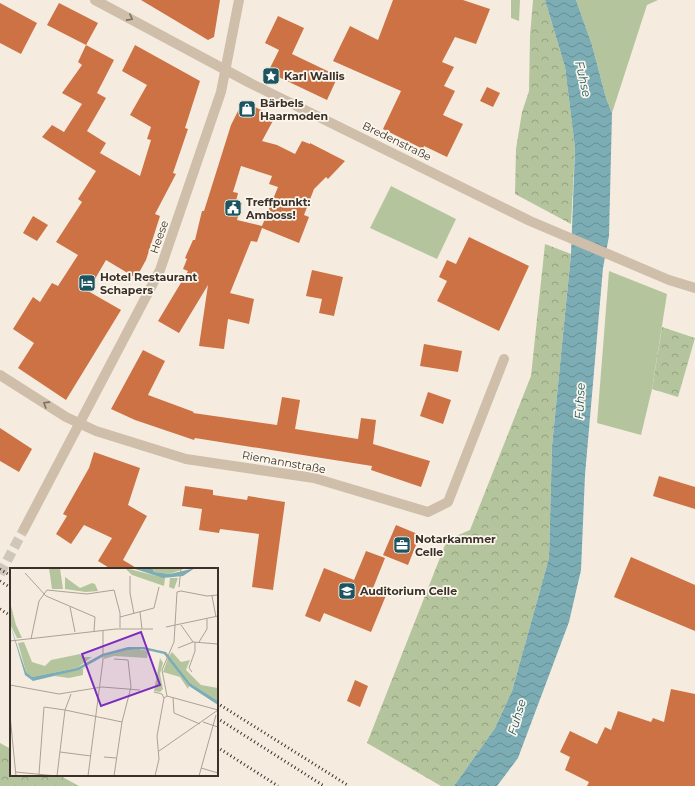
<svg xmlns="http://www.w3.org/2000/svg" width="695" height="786" font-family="Montserrat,sans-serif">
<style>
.grass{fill:#b4c59e}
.forest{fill:url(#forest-crowns)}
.water{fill:url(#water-waves)}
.building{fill:#cd7244;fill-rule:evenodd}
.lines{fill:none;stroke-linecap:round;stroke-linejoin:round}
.minor-tunnel{stroke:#d0c7bb;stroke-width:10;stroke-dasharray:10 5;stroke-linecap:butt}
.minor{stroke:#cebeaa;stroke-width:10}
.rail{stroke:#3b312a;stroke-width:3;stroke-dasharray:1 3;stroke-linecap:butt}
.oneway{stroke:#7d7064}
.labels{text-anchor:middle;stroke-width:3.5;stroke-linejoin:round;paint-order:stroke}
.poi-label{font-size:11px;font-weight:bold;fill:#3b312a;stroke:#fbf6ec;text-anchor:start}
.street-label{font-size:11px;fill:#3b312a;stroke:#fbf6ec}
.water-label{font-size:12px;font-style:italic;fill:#1c5560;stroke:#fbf6ec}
.inset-road{fill:none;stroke:#aba197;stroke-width:1}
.view{fill:#7b2cbf;fill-opacity:0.15;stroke:#7b2cbf;stroke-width:2}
.inset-edge{fill:none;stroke:#3b312a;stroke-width:2}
</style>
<defs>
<pattern id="forest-crowns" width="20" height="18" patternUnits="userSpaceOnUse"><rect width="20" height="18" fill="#b4c59e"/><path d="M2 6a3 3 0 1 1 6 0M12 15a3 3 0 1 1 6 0" fill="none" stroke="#94a181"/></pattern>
<pattern id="water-waves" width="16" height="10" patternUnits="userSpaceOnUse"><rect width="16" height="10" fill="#7cadb4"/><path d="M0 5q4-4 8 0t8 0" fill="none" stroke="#678d93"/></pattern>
</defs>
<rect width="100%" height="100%" fill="#f5ecdf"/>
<!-- grass -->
<g class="grass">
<path d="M511 0H520L519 21 511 18Z"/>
<path d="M576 0H658L647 5 612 113 606 98 592 45Z"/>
<path d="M391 186 456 219 437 259 370 228Z"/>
<path d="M609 271 667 294 652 389 641 435 597 423Z"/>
</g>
<!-- forest -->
<g class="forest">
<path d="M533 0H545L565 67 575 148 571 224 515 194 516 149 522 112 529 91 530 36Z"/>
<path d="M545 244 571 254 552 446 549 558 512 691 495 728 454 786H441L367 743 447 540 470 530 531 376Z"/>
<path d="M662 327 695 338 678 397 652 389Z"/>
<path d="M0 743 11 749V775H59L79 786H0Z"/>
</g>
<!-- water -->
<path class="water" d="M545 0H576L592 45 606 98 612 113 609 236 603 268 585 475 581 570 569 622 518 758 497 786H454L495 728 512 691 549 558 552 446 571 254 575 148 565 67Z"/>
<!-- building -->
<g class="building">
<path d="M141 0H220L214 37 208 40Z"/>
<path d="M393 0H463L490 9 476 44 455 37 442 62 454 67 444 86 455 91 443 115 463 124 447 157 424 146 423 149 383 129 401 91 333 61 350 26 378 40Z"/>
<path d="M0 3 37 23 21 54 0 43Z"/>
<path d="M59 3 98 23 86 45 47 25Z"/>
<path d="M278 16 304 28 292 54 338 76 327 100 268 72 279 50 265 43Z"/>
<path d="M86 45 114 60 97 93 106 98 87 131 106 143 100 153 140 176 151 140 147 139 151 127 130 115 147 85 122 71 135 45 200 81 185 128 188 129 173 173 176 174 155 214 160 216 146 260 136 278 106 260 88 291 121 310 66 400 18 368 34 343 13 329 33 297 40 302 52 283 58 286 78 255 56 242 82 202 78 199 96 171 42 137 52 125 64 132 82 104 62 93 82 65 78 62Z"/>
<path d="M487 87 500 93 493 107 480 101Z"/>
<path d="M243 101 275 117 262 141 277 145 295 154 302 141 310 144V143L345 161 328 179 326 177 314 189 304 215 309 217 299 243 262 228 257 242 251 241 230 293 254 299 249 324 228 319 224 349 199 346 208 285 179 333 158 321 188 271 183 269 187 259 185 258 193 240H195L202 211H204L231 125ZM241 166 272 176 269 184 278 187 262 226 237 220 242 203 236 201 238 193 233 192Z"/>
<path d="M33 216 48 225 37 241 23 233Z"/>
<path d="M469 237 529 266 499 331 437 301 447 281 439 277 447 260 456 264Z"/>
<path d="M312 270 343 277 334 316 319 313 322 299 306 296Z"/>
<path d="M424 344 462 351 458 372 420 366Z"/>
<path d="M143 350 165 361 148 395 194 412 193 413 277 425 282 397 300 400 295 429 358 439 361 418 376 420 373 444 430 461 421 487 371 470 372 466 195 438 194 440 135 420 111 409Z"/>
<path d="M428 392 451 400 443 424 420 416Z"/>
<path d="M0 428 32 449 19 472 0 461Z"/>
<path d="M94 452 140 468 128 505 147 516 123 560 138 569H111L98 561 112 538 84 525 71 544 56 534 67 516 63 514 89 468Z"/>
<path d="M659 476 695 487V509L653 496Z"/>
<path d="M185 486 213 490V495L247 500 248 496 285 502 273 590 252 587 259 534 220 529 219 533 199 530 202 509 182 506Z"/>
<path d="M396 525 420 535 408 565 383 555Z"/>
<path d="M366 551 385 558 373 588 387 593 371 632 324 613 320 622 305 616 324 568 354 580Z"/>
<path d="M631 557 695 585V631L614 597Z"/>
<path d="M355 680 368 686 360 707 347 701Z"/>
<path d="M671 689 695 694V786H587L589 782 565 770 570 757 560 752 570 731 597 744 605 727 611 730 618 711 651 722 653 718 664 722Z"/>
</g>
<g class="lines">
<!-- minor-tunnel -->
<path class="minor-tunnel" d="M0 574 24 529"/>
<!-- minor -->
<g class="minor">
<path d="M95 0 250 83 530 221 669 280 695 288"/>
<path d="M0 375 66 417 96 431 186 459 314 478 428 512 448 502 504 359"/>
<path d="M24 529 160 270 221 92 239 0"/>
</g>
<!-- rail -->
<g class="rail">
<path d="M0 569 11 576"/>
<path d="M0 581 11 588"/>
<path d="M0 609 11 616"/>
<path d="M217 703 349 786"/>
<path d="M217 718 324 786"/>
<path d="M217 747 278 786"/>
</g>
</g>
<!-- one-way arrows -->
<defs><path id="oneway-chevron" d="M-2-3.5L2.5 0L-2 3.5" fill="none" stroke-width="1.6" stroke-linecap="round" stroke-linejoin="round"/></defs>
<g class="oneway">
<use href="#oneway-chevron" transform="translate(130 18) rotate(28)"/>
<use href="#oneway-chevron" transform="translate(46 404) rotate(-148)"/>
</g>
<!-- icons -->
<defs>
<symbol id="sight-square" viewBox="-11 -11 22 22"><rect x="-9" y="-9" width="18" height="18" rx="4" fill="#1c5560" stroke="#fbf6ec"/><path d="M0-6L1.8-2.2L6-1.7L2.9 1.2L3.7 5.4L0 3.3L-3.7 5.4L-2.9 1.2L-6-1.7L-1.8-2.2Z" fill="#fff"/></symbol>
<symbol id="shop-square" viewBox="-11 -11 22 22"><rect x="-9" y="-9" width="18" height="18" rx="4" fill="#1c5560" stroke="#fbf6ec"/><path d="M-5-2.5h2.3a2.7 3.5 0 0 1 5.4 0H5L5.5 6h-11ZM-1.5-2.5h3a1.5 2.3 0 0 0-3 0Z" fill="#fff"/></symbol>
<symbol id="civic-square" viewBox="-11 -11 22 22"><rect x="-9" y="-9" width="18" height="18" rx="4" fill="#1c5560" stroke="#fbf6ec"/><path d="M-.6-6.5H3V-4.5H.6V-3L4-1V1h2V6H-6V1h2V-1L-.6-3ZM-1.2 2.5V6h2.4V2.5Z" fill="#fff"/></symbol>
<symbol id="hotel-square" viewBox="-11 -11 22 22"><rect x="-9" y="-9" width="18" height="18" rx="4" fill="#1c5560" stroke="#fbf6ec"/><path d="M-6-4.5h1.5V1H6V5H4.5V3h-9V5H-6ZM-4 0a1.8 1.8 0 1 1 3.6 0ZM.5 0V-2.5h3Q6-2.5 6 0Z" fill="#fff"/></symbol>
<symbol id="office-square" viewBox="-11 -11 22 22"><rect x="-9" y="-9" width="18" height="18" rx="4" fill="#1c5560" stroke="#fbf6ec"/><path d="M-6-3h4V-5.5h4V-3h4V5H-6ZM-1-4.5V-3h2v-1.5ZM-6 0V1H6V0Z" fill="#fff"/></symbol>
<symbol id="university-square" viewBox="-11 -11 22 22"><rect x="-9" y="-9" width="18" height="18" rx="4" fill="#1c5560" stroke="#fbf6ec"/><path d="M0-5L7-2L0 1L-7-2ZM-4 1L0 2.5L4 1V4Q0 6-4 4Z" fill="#fff"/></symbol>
</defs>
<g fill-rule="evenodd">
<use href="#sight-square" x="261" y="66" width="20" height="20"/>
<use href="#shop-square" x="237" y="99" width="20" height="20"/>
<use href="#civic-square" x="223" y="198" width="20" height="20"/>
<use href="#hotel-square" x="77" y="273" width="20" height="20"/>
<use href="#office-square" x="392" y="535" width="20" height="20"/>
<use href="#university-square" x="337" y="581" width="20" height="20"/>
</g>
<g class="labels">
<!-- poi labels -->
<g class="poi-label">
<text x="284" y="80">Karl Wallis</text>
<text x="260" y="107">Bärbels<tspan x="260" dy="13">Haarmoden</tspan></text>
<text x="246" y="206">Treffpunkt:<tspan x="246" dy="13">Amboss!</tspan></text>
<text x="100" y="281">Hotel Restaurant<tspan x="100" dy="13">Schapers</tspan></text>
<text x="415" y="543">Notarkammer<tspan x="415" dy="13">Celle</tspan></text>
<text x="360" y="595">Auditorium Celle</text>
</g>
<!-- street labels -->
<g class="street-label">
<text transform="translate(397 141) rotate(26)" y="4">Bredenstraße</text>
<text transform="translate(159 237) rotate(-71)" y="4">Heese</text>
<text transform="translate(284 462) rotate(10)" y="4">Riemannstraße</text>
</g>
<!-- water labels -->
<g class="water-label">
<text transform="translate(583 79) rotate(77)" y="4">Fuhse</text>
<text transform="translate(580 401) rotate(-87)" y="4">Fuhse</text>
<text transform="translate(517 717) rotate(-73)" y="4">Fuhse</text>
</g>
</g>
<!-- overview -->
<g transform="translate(10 568)">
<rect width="208" height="208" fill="#f5ecdf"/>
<path d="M115 0 155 10 154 18 122 7ZM142 0H176L160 6 144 4ZM160 10H168L164 21 159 19ZM0 34 6 57 12 70H7L0 56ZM14 74 22 94 35 98 41 92 70 86 73 89H82L67 100 22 109 16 104 8 75ZM158 90 179 118 178 121 170 109 153 104ZM78 99 73 101V107L59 110 44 108Z" fill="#b4c59e"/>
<path d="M55 9 70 20 82 15 85 16 88 23 76 24 55 21ZM129 81 138 83 137 90 104 88 94 91V88L118 82ZM162 84 171 94 180 92 176 102 191 117 208 120V133L180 115 159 88ZM150 90 153 95 150 106 153 121 150 124 144 123Z" fill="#b4c59e"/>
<path d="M39 0H50L53 21H42Z" fill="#b4c59e"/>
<path d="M122 0H142L144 4 160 6 185 0 173 8 153 10ZM0 56 16 104 22 109 67 100 92 86 118 79H134L156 84 180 115 208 133V137L179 118 154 86 132 81 118 82 94 88 69 102 23 113 15 107Z" fill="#7cadb4"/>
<path class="inset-road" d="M15 5 36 28 85 49M120 8V25L124 46M169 19 171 0M167 24 171 23 197 28 208 27M202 28 206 49M60 39 65 64M130 44 132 61M110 49 144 40 149 19M171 57 183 74M156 59 208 48M84 63 85 49M21 71 29 33 37 22 77 26 104 22 110 45V60M0 73 106 61H143M189 74 197 61V51M168 80 183 74 208 76M182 104 179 100 185 83V74M0 117 49 126 92 119 130 122M144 124 152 126 154 130M157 128 152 102 164 74 167 24M163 129 164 145 190 156M154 130 157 128 208 142M0 147 6 208M193 154 208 159M149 183 208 142M50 184 81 188M94 189 106 190M191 200 208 205M6 204 46 208M29 206 34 139 55 142 61 126M47 208 55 142 112 154M78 208 93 92V62M104 208 112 154 121 119 118 92 104 91M145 208 149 191 147 168 154 130M189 208 206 147"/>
<path class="view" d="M131 64 150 117 91 138 72 86Z"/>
<rect width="208" height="208" class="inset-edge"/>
</g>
</svg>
